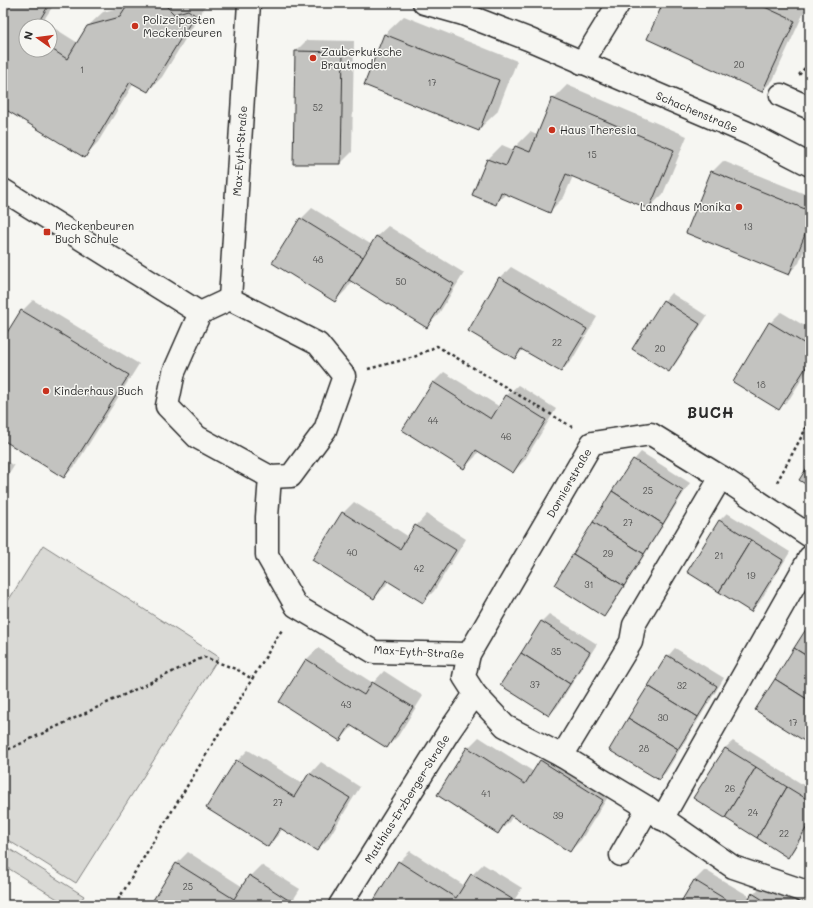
<svg xmlns="http://www.w3.org/2000/svg" width="813" height="908" font-family="Mali,sans-serif">
<style>
.green{fill:#d9d9d5;stroke:#828280}
.shadow{fill:#0003;fill-rule:evenodd}
.building{fill:#c3c3c0;stroke:#2b2b2b}
.lines{fill:none;stroke-linecap:round;stroke-linejoin:round}
.minor-casing{stroke:#2b2b2b;stroke-width:25}
.path{stroke:#2b2b2b;stroke-width:2.5;stroke-dasharray:3 3;stroke-linecap:butt}
.minor{stroke:#f6f6f2;stroke-width:22}
.poi-dot{fill:#c8321e;stroke:#f6f6f2;stroke-width:1.5}
.labels{text-anchor:middle;stroke-width:3;stroke-linejoin:round;paint-order:stroke}
.number-label{font-size:9px;fill:#515150}
.poi-label{font-size:11px;fill:#2b2b2b;stroke:#f6f6f2;text-anchor:start}
.street-label{font-size:11px;fill:#2b2b2b;stroke:#f6f6f2}
.district-label{font-size:15px;font-weight:bold;letter-spacing:1px;fill:#2b2b2b;stroke:#f6f6f2}
</style>
<rect width="100%" height="100%" fill="#f6f6f2"/>
<filter id="ink" filterUnits="userSpaceOnUse"><feTurbulence type="fractalNoise" baseFrequency=".025" numOctaves="2"/><feDisplacementMap in="SourceGraphic" scale="8" xChannelSelector="R" yChannelSelector="G"/><feConvolveMatrix kernelMatrix="1 2 1 2 8 2 1 2 1" color-interpolation-filters="sRGB"/></filter>
<g filter="url(#ink)">
<!-- green -->
<g class="green">
<path d="M43 545 219 657 76 883 3 837V609Z"/>
<path d="M3 845 84 896 78 905H67L3 865Z"/>
</g>
<!-- shadow -->
<g class="shadow">
<path d="M3 3H55L43 21 78 43 88 26 103 12 129 5 130 3H207L162 77 148 91 134 83 98 142 84 157 3 107ZM26 26H50V50H26Z"/>
<path d="M664 3H790L805 10 773 80 762 91Z"/>
<path d="M404 16 517 61 497 112 478 130 365 85 385 34Z"/>
<path d="M307 40 354 41 352 152 341 163 296 51Z"/>
<path d="M567 85 687 136 663 194 649 208 573 176 564 197 550 211 507 193 495 204 473 195 488 159 502 145 514 150 516 146 530 132 537 135 553 99Z"/>
<path d="M723 161 810 196V236L799 263 788 274 712 172Z"/>
<path d="M312 208 372 245 376 237 388 226 464 273 438 315 427 326 352 281 346 290 335 301 301 219Z"/>
<path d="M511 267 597 317 572 360 561 371 524 349 515 358 500 278Z"/>
<path d="M671 293 707 316 676 363 669 371 664 301Z"/>
<path d="M33 300 139 364 75 466 64 477 4 440 3 442V341L22 311Z"/>
<path d="M781 312 810 329V366L790 398 779 409 770 323Z"/>
<path d="M444 372 500 407 506 396 518 385 556 409 524 461 513 472 479 451 475 457 464 468 433 383Z"/>
<path d="M641 452 690 483 611 608 604 616 634 460Z"/>
<path d="M3 459 14 466 3 484Z"/>
<path d="M354 502 409 537 416 526 427 514 466 539 434 591 423 602 389 580 385 587 374 598 343 513Z"/>
<path d="M727 513 790 552 759 603 751 610 688 571 720 520Z"/>
<path d="M549 614 597 644 557 707 549 715 542 621Z"/>
<path d="M318 648 373 683 384 671 423 696 398 736 387 747 353 726 340 740 280 702 307 659Z"/>
<path d="M675 648 724 678 666 772 659 779 668 656Z"/>
<path d="M479 737 534 772 541 761 552 750 613 789 581 840 570 851 513 816 509 822 498 833 468 748Z"/>
<path d="M733 741 810 789V825L795 849 788 856 725 748Z"/>
<path d="M248 750 303 784 310 774 321 762 360 787 328 839 317 850 283 828 279 834 268 846 237 761Z"/>
<path d="M410 851 465 886 472 875 483 864 522 888 511 905H372L399 862Z"/>
<path d="M188 852 243 887 250 876 261 865 300 889 290 905H151L177 863Z"/>
<path d="M705 870 751 897 764 883 800 905H680L694 881Z"/>
</g>
<!-- building -->
<g class="building">
<path d="M3 3H50L36 26H26V50H50V48L67 59 87 26 120 17 129 3H145L148 5 163 3 174 14 188 10 195 15 148 92 130 82 85 158 3 108Z"/>
<path d="M663 3H756L795 21 762 92 647 39Z"/>
<path d="M384 34 499 80 479 131 364 85Z"/>
<path d="M295 51 343 52 341 164H293Z"/>
<path d="M552 98 674 150 649 209 566 174 550 213 501 192 496 205 472 195 487 159 506 166 515 146 530 152Z"/>
<path d="M711 171 810 211V222L789 275 686 233Z"/>
<path d="M300 218 363 257 335 302 272 263Z"/>
<path d="M376 236 454 284 427 328 349 280Z"/>
<path d="M499 277 587 329 561 372 521 349 515 359 468 331Z"/>
<path d="M663 300 700 324 669 372 632 349Z"/>
<path d="M21 310 129 375 64 478 3 440V339Z"/>
<path d="M769 322 810 347V361L779 410 733 382Z"/>
<path d="M433 382 491 419 506 395 546 420 513 473 476 450 464 469 402 430Z"/>
<path d="M633 459 683 491 663 524 612 491Z"/>
<path d="M810 463V487L799 480Z"/>
<path d="M612 491 663 524 644 554 593 522Z"/>
<path d="M342 512 400 549 415 525 456 550 423 603 386 580 374 599 312 560Z"/>
<path d="M719 520 751 540 719 592 687 572Z"/>
<path d="M593 522 644 554 624 586 573 554Z"/>
<path d="M751 540 783 560 751 612 719 592Z"/>
<path d="M573 554 624 586 604 617 554 585Z"/>
<path d="M541 621 590 652 570 684 521 653Z"/>
<path d="M810 623V658L794 648Z"/>
<path d="M794 648 810 658V701L775 679Z"/>
<path d="M521 653 570 684 549 716 500 685Z"/>
<path d="M667 655 717 686 698 717 648 686Z"/>
<path d="M306 659 364 695 372 682 413 707 387 748 350 725 340 741 279 702Z"/>
<path d="M775 679 810 701V735L806 742 755 710Z"/>
<path d="M648 686 698 717 678 749 628 718Z"/>
<path d="M628 718 678 749 659 780 609 750Z"/>
<path d="M467 747 525 784 540 760 603 800 570 852 510 815 498 834 437 795Z"/>
<path d="M725 748 756 767 725 818 693 798Z"/>
<path d="M236 760 294 797 309 773 350 798 317 851 280 828 268 847 206 808Z"/>
<path d="M756 767 787 787 757 838 725 818Z"/>
<path d="M787 787 810 801V822L788 858 757 838Z"/>
<path d="M398 861 456 898 471 874 512 899 508 905H371Z"/>
<path d="M176 863 234 899 249 875 290 901 287 905H150Z"/>
<path d="M694 880 735 905H679Z"/>
<path d="M752 893 771 905H745Z"/>
</g>
<g class="lines">
<defs>
<g id="minor">
<path d="M424 3 463 14 528 39 750 134 810 165"/>
<path d="M582 63 619 3"/>
<path d="M781 95 810 108"/>
<path d="M3 190 200 313"/>
<path d="M230 299 200 313 174 372 167 406 197 437 270 477 267 517V555L296 606 374 652 469 654"/>
<path d="M230 299 249 3"/>
<path d="M230 299 318 344 344 376 325 430 291 476 270 477"/>
<path d="M810 536 721 477 651 434 592 443 469 654 464 677 475 694 505 726 562 756 648 808 733 867 810 893"/>
<path d="M562 756 631 642 634 625 721 477"/>
<path d="M662 819 810 557"/>
<path d="M621 855 648 808"/>
<path d="M340 905 448 733 475 694"/>
</g>
</defs>
<!-- minor casing -->
<use href="#minor" class="minor-casing"/>
<!-- path -->
<g class="path">
<path d="M799 75 810 62"/>
<path d="M368 369 414 357 437 346 572 427"/>
<path d="M777 482 810 421"/>
<path d="M3 752 204 657 238 670 252 679"/>
<path d="M115 905 283 628"/>
</g>
<!-- minor -->
<use href="#minor" class="minor"/>
</g>
</g>
<!-- markers -->
<g class="poi-dot">
<circle cx="135" cy="26" r="4"/>
<circle cx="313" cy="58" r="4"/>
<circle cx="552" cy="130" r="4"/>
<circle cx="739" cy="207" r="4"/>
<rect x="43" y="228" width="8" height="8" rx="2"/>
<circle cx="46" cy="391" r="4"/>
</g>
<g class="labels">
<!-- number labels -->
<g class="number-label">
<text x="739" y="68">20</text>
<text x="82" y="73">1</text>
<text x="432" y="86">17</text>
<text x="318" y="111">52</text>
<text x="592" y="158">15</text>
<text x="748" y="230">13</text>
<text x="318" y="263">48</text>
<text x="401" y="285">50</text>
<text x="557" y="346">22</text>
<text x="660" y="352">20</text>
<text x="761" y="388">18</text>
<text x="433" y="424">44</text>
<text x="506" y="440">46</text>
<text x="648" y="494">25</text>
<text x="628" y="526">27</text>
<text x="352" y="556">40</text>
<text x="608" y="557">29</text>
<text x="719" y="559">21</text>
<text x="419" y="572">42</text>
<text x="751" y="579">19</text>
<text x="589" y="588">31</text>
<text x="556" y="655">35</text>
<text x="535" y="688">37</text>
<text x="682" y="689">32</text>
<text x="346" y="708">43</text>
<text x="663" y="721">30</text>
<text x="793" y="726">17</text>
<text x="644" y="752">28</text>
<text x="730" y="792">26</text>
<text x="486" y="797">41</text>
<text x="278" y="806">27</text>
<text x="753" y="816">24</text>
<text x="558" y="819">39</text>
<text x="784" y="837">22</text>
<text x="188" y="890">25</text>
</g>
<!-- poi labels -->
<g class="poi-label">
<text x="143" y="24">Polizeiposten<tspan x="143" dy="13">Meckenbeuren</tspan></text>
<text x="321" y="56">Zauberkutsche<tspan x="321" dy="13">Brautmoden</tspan></text>
<text x="560" y="134">Haus Theresia</text>
<text x="731" y="211" text-anchor="end">Landhaus Monika</text>
<text x="55" y="230">Meckenbeuren<tspan x="55" dy="13">Buch Schule</tspan></text>
<text x="54" y="395">Kinderhaus Buch</text>
</g>
<!-- street labels -->
<g class="street-label">
<text transform="translate(697 112) rotate(23)" y="4">Schachenstraße</text>
<text transform="translate(240 151) rotate(-86)" y="4">Max-Eyth-Straße</text>
<text transform="translate(569 483) rotate(-60)" y="4">Dornierstraße</text>
<text transform="translate(419 652) rotate(3)" y="4">Max-Eyth-Straße</text>
<text transform="translate(407 799) rotate(-58)" y="4">Matthias-Erzberger-Straße</text>
</g>
<!-- district labels -->
<g class="district-label">
<text x="711" y="418">BUCH</text>
</g>
</g>
<!-- margin -->
<rect width="813" height="908" fill="none" stroke="#f6f6f2" stroke-width="16"/>
<rect x="8" y="8" width="797" height="892" fill="none" stroke="#2b2b2b" stroke-width="1.5" filter="url(#ink)"/>
<!-- north arrow -->
<g transform="translate(38 38) rotate(284)"><circle r="19" fill="#f6f6f2" stroke="#a5a5a2"/>
<path d="M0-3L7 15L0 10L-7 15Z" fill="#c8321e"/>
<text y="-6" font-size="11" font-weight="bold" text-anchor="middle" fill="#2b2b2b">N</text>
</g>
</svg>
